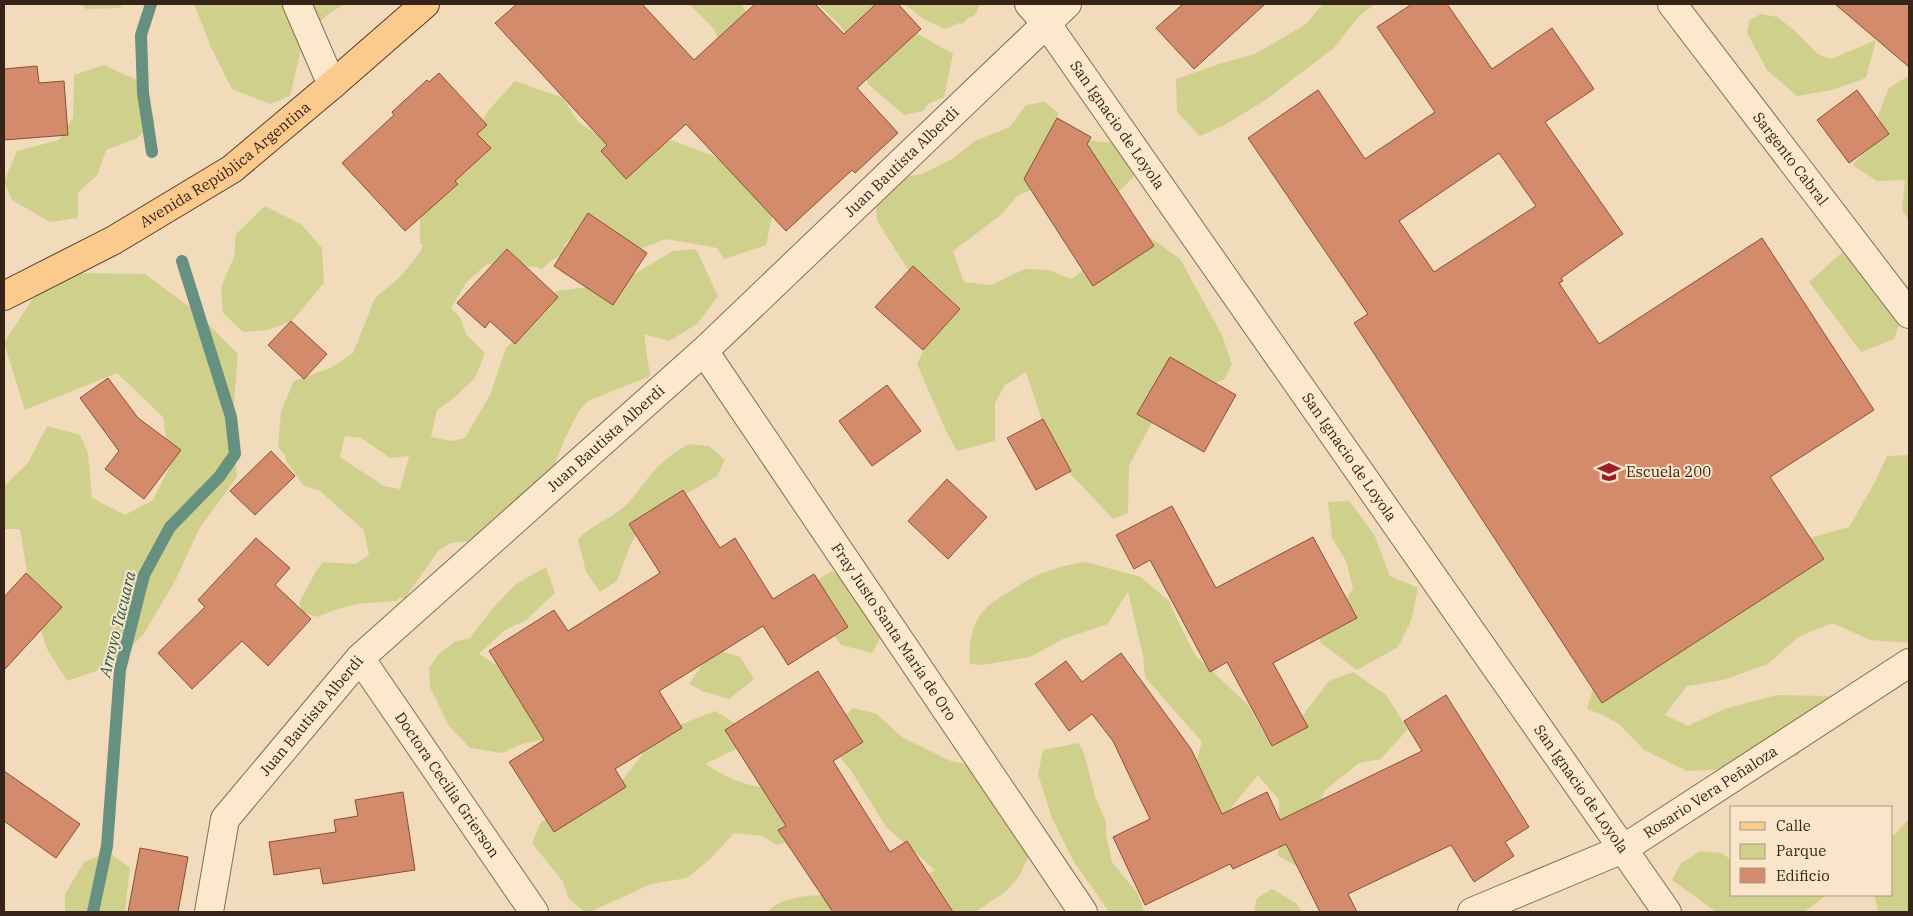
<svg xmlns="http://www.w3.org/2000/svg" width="1913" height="916" font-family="'IBM Plex Serif',serif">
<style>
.green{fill:#d0d08d;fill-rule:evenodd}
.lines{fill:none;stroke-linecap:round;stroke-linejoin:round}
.stream{stroke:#669080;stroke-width:12}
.building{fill:#d48b6c;stroke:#8b4e36;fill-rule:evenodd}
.minor-casing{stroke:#8a6a53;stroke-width:30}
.major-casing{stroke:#573828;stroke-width:30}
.minor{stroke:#fce9cd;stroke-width:28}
.major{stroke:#facb8c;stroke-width:28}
.labels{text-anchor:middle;stroke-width:4;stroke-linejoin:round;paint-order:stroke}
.street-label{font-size:15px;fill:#372419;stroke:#f9e6ca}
.poi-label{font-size:15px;fill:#372419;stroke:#f9e6ca;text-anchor:start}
.water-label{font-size:16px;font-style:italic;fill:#275950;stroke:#f9e6ca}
</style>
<rect width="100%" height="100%" fill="#f2dbba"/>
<!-- green -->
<g class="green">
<path d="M81 4H122L120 8 86 9Z"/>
<path d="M194 4H344L327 15 304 37 290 96 270 104 232 89 211 47Z"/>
<path d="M689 4H742L748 18 719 43 715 30Z"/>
<path d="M818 4H890L886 6 887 8 918 34 953 54 944 97 928 104 923 111 904 115 868 84 863 68 848 36 838 23Z"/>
<path d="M905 4H979L980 5 975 15 968 18 963 24 959 23 945 29 923 19Z"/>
<path d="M1323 4H1375L1359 16 1334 48 1264 101 1223 126 1200 136 1177 112 1176 79 1222 63 1255 54 1306 24Z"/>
<path d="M1761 14 1777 17 1793 29 1818 54 1831 59 1876 40 1866 78 1832 90 1797 96 1767 70 1747 33 1749 20Z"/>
<path d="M104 65 141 82 155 122 137 138 106 150 98 174 78 193V218L50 222 12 200 4 182 17 151 59 140 73 118 74 75Z"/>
<path d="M1907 77 1909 80V220L1902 210 1905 180 1877 181 1852 165 1878 139 1876 120 1889 88Z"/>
<path d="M515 81 563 98 578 122 624 152 671 140 728 161 775 204 766 245 724 259 717 248 666 239 635 251 578 230 564 245 567 253 550 261 542 270 537 267 487 264 466 283 451 308 460 317 466 334 485 353 475 378 455 397 437 410 431 437 452 441 465 438 490 395 506 348 532 324 556 291 607 285 636 273 673 251 696 249 718 296 697 324 669 341 644 334 650 376 588 401 579 411 566 436 552 471 478 540 451 543 438 551 405 598H399L397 601C365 603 347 603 318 617L302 612 299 603 316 571 323 562 356 564 369 555 364 530 320 491 303 485 286 461 285 455 278 447 281 411 294 381 330 368 353 353 375 298 402 275 420 252 423 245 420 243V203L464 152 488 111ZM345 436 361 438 390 458 409 456 400 489 384 486 340 457Z"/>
<path d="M1045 102 1058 113 1054 132 1100 142 1123 143 1134 176 1118 193 1034 189 1017 196 1001 215 953 251 964 282 991 285 1025 269 1049 270 1071 279 1099 259 1147 235 1180 259 1222 335 1232 364 1225 379 1208 386 1169 397 1150 426 1129 466 1128 513 1113 519 1045 447 1040 414 1026 372 1005 385 995 403V441L957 451 946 431 917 364 929 338 909 271 877 221 876 204 904 177 922 174 952 159 975 141 1010 127 1026 105Z"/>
<path d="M265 206 301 224 322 248 324 283 292 321 268 330 243 332 223 313 221 287 234 257 236 234Z"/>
<path d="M1846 249 1905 308 1894 339 1861 352 1809 282Z"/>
<path d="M77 273 145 274 195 311 238 354 232 425 237 477 199 529 175 581 143 635 111 666 67 681 46 647 30 591 20 529H4V486L28 463 47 426 80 435 88 453 92 498 125 515 153 500 170 466 163 417 117 373 25 410 4 343 35 295Z"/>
<path d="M689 444 709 446 725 460 717 476 693 490 662 504 641 525 630 546 617 581 600 592 586 572 578 539C592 524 614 518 628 503 638 493 645 480 655 470 665 459 676 451 689 444Z"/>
<path d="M1909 455V643L1870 640 1832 623 1798 637 1768 664 1723 680 1687 686 1665 715 1688 726 1724 709 1777 695 1829 696 1825 722 1797 756 1734 769 1687 771 1644 750 1620 725 1603 715 1587 709 1597 675 1803 540 1849 527 1875 482 1887 456Z"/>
<path d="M1349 501 1374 534 1390 576 1418 588 1411 621 1398 647 1357 670 1321 643 1318 636 1346 600 1353 588 1346 561 1332 538 1328 502Z"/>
<path d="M1086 562 1141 577 1169 601 1174 613 1195 655 1249 706 1264 734 1286 737 1329 681 1353 672 1386 695 1408 729 1381 759 1359 763 1324 791 1318 812V878L1278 856 1279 800 1258 775 1224 816 1194 828 1193 772 1202 742 1145 677 1143 656 1128 591 1108 624 1063 639 1030 657 982 665 970 664C968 645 972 621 987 607 993 601 1002 597 1009 592 1034 574 1056 566 1086 562Z"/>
<path d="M546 567 555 593 526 620 505 630 479 654 541 693 556 737 522 744 502 753 470 748 449 726 430 687 429 668 438 655 454 642 470 638 492 609 516 584Z"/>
<path d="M832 571 849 581 888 624 872 653 841 645 813 609 814 582Z"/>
<path d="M713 649 740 657 754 679 729 699 702 691 689 684Z"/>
<path d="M853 708 877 714 903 738 951 761 990 769 1032 850 1018 878 1004 893 975 912H899L902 910 917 882 935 870 886 827 852 772 836 752 834 727Z"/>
<path d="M715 711 737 724 736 749 705 764C735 782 749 787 783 790L799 838 777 845 762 836 734 833 709 860 687 878 651 884 590 912H584L569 899 563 882 532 843 541 822 576 804 608 798 649 746 669 729Z"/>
<path d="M1079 743 1084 753 1095 796 1106 822V835L1112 862 1138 894 1144 912H1109L1074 862 1052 818 1038 774 1043 750Z"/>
<path d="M1909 819V912H1878L1877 905 1874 895H1892V837Z"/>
<path d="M1701 851 1721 853 1732 860V895H1827L1804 912H1716L1672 880 1681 863Z"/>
<path d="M108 852 130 868 125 912H65V894L84 862Z"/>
<path d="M1272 889 1296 903 1302 912H1254L1257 898Z"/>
<path d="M835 893 848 912H768C782 894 813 897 835 893Z"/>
</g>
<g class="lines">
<!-- stream -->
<g class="stream">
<path d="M151 4 141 35 143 93 152 152"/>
<path d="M93 912 107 846 120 670 144 575 170 527 219 477 235 454 231 417 182 261"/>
</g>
</g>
<!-- building -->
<g class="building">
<path d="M517 4H642L694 60 755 4H815L844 34 876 4H898L921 29 857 88 898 133 855 173 852 170 786 231 686 124 626 179 601 151 607 145 495 23Z"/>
<path d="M1183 4H1265L1194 69 1156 28Z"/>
<path d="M1412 4H1447L1492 69 1552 28 1594 89 1545 122 1623 234 1561 278 1563 281 1559 283 1599 344 1762 238 1874 410 1770 477 1824 559 1602 703 1354 323 1368 314 1248 138 1318 90 1365 159 1435 112 1377 27ZM1499 153 1536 206 1434 272 1399 221Z"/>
<path d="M1835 4H1909V67Z"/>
<path d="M37 66 39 83 64 81 68 135 4 140V69Z"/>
<path d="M439 73 487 125 477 134 491 148 455 181 458 184 405 231 342 163 394 115 392 112 427 80 429 82Z"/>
<path d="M1857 90 1889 134 1849 163 1817 120Z"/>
<path d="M1057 118 1091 137 1087 144 1154 246 1093 286 1024 179Z"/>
<path d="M588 213 647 253 613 305 554 266Z"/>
<path d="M507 249 558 297 515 344 490 321 485 328 457 303Z"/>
<path d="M913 266 960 309 923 350 875 307Z"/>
<path d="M291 321 327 354 304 379 268 345Z"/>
<path d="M1170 357 1236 395 1204 452 1137 414Z"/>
<path d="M108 378 138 418 181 450 144 499 105 469 119 451 80 398Z"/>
<path d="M887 385 921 431 872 466 839 421Z"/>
<path d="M1043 419 1071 471 1036 490 1007 438Z"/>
<path d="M271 451 295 476 255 515 230 491Z"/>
<path d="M947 479 987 517 948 559 908 521Z"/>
<path d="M683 490 720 548 735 538 773 599 814 574 848 627 788 665 763 626 659 691 682 728 615 769 626 787 554 832 509 762 544 740 489 651 554 610 568 631 660 573 629 524Z"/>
<path d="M1172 506 1216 588 1313 537 1357 618 1273 663 1308 727 1272 746 1227 662 1210 672 1150 560 1134 569 1116 535Z"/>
<path d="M256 538 290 568 275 585 311 619 268 666 242 641 192 689 158 653 205 607 198 600Z"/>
<path d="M26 573 62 607 4 670V597Z"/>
<path d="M1121 653 1191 749 1222 814 1267 792 1280 820 1422 751 1404 721 1446 695 1529 827 1505 842 1514 856 1474 882 1451 845 1348 894 1357 912H1320L1286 844 1233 869 1230 864 1145 905 1113 837 1150 819 1113 741 1092 714 1069 731 1035 684 1066 661 1082 682Z"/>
<path d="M818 671 863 742 833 761 890 852 907 841 953 912H833L778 830 786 826 725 730Z"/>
<path d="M4 771 80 824 56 858 4 821Z"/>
<path d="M403 792 415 870 323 884 320 868 274 875 269 842 336 832 334 820 358 816 355 800Z"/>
<path d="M140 848 188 857 178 912H128Z"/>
</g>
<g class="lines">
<defs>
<g id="minor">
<path d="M297 4 332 85"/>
<path id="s1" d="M1029 4 1046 23 1667 912"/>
<path id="s2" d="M1672 4 1909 314"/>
<path id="s3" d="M704 351 1083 912"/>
<path id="s4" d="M360 658 534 912"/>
<path id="s5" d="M209 912 225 819 360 658 704 351 1067 4"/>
<path id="s6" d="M1472 912 1623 849 1909 663"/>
</g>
<g id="major">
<path id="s7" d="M4 296 114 240 232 169 332 85 425 4"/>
</g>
</defs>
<!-- minor casing -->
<use href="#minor" class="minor-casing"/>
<!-- major casing -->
<use href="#major" class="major-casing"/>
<!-- minor -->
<use href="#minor" class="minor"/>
<!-- major -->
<use href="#major" class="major"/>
</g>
<!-- icons -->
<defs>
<symbol id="school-bare" viewBox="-9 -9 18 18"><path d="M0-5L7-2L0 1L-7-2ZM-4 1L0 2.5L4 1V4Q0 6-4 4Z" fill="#9e1d2d" stroke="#f9e6ca" stroke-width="2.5" paint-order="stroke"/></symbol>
</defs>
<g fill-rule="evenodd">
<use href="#school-bare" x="1593" y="456" width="32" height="32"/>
</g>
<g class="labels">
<!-- street labels -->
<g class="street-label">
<text dy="5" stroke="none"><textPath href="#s1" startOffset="150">San Ignacio de Loyola</textPath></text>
<text dy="5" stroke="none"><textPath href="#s2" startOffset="195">Sargento Cabral</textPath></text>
<text dy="5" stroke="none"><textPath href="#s5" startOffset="1039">Juan Bautista Alberdi</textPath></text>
<text dy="5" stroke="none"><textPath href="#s7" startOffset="258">Avenida República Argentina</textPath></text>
<text dy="5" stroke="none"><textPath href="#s5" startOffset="634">Juan Bautista Alberdi</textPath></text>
<text dy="5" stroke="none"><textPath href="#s1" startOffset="555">San Ignacio de Loyola</textPath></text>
<text dy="5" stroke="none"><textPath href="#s3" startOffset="339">Fray Justo Santa María de Oro</textPath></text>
<text dy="5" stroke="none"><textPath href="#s5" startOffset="229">Juan Bautista Alberdi</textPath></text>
<text dy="5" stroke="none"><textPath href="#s4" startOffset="154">Doctora Cecilia Grierson</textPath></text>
<text dy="5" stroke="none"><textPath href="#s1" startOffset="960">San Ignacio de Loyola</textPath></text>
<text dy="5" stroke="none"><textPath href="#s6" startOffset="268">Rosario Vera Peñaloza</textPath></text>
</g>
<!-- poi labels -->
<g class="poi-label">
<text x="1626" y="477">Escuela 200</text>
</g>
<!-- water labels -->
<g class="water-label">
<text transform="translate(117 624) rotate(-76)" y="6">Arroyo Tacuara</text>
</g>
</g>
<!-- border -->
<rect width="1913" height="916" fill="none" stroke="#372419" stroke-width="10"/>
<!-- legend -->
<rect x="1730" y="806" width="162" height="90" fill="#f9e6ca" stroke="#ab9883"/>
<rect x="1740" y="822" width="25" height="8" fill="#facb8c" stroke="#ab9883"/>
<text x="1776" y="831" font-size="15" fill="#372419">Calle</text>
<rect x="1740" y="844" width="25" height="15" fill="#d0d08d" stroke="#ab9883"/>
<text x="1776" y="856" font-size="15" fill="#372419">Parque</text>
<rect x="1740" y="868" width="25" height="15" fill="#d48b6c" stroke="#ab9883"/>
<text x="1776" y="881" font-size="15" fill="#372419">Edificio</text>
</svg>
